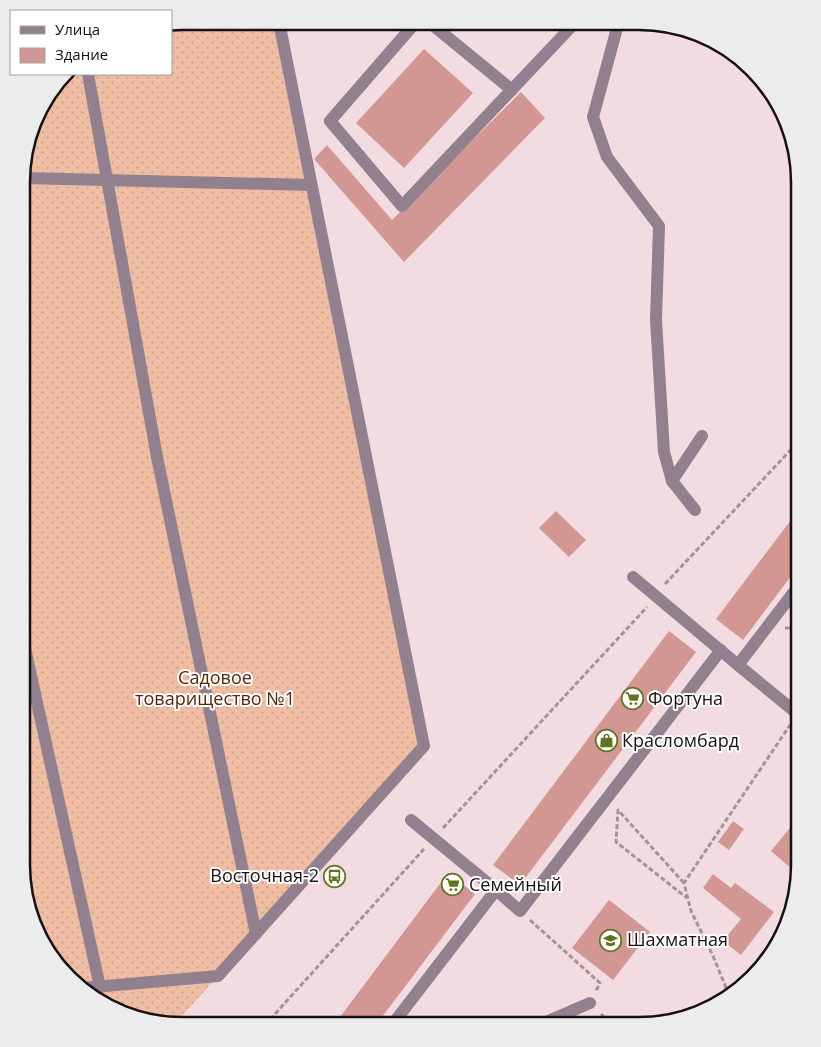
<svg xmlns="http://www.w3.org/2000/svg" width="821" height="1047" font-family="'Open Sans',sans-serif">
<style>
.garden{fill:url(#garden-dots)}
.building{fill:#d39793}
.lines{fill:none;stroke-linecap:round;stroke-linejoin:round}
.path{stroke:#a59398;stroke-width:3;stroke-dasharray:5 2.5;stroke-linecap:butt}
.minor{stroke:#93808f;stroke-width:12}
.labels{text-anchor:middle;stroke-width:4;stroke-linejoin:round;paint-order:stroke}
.park-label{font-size:18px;fill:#562608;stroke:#fff}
.poi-label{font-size:18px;fill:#181113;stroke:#fff;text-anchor:start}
.rim{fill:none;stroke:#181113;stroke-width:2.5}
</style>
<defs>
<pattern id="garden-dots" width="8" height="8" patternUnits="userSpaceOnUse" patternTransform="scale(1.25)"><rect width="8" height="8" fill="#efbda4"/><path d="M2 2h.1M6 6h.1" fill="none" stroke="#cca18c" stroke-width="1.8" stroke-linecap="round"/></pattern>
</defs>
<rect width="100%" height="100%" fill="#f3dbe2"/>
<!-- garden -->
<path class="garden" d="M182 21 279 22 424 746 174 1025H171L93 999 43 945 21 865 23 161 43 102 66 74H171V23Z"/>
<!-- building -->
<g class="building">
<path d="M424 49 473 93 404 168 356 123Z"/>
<path d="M521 92 545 118 404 262 314 159 327 145 392 220Z"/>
<path d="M800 508V564L743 640 716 619Z"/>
<path d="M556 511 586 540 569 557 539 528Z"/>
<path d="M669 631 696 652 520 885 493 865Z"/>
<path d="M733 821 744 829 729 850 718 842Z"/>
<path d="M794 823 799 828V875L771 851Z"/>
<path d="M448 873 475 894 376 1025H334Z"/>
<path d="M713 874 731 888 735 883 774 912 741 955 723 941 741 919 703 888Z"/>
<path d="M609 900 650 932 613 980 572 948Z"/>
</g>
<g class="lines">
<!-- path -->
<g class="path">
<path d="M665 584 800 440"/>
<path d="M785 628H800"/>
<path d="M443 828 647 607"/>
<path d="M684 883 618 810 616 842 687 898"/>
<path d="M530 920 600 983 596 991"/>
<path d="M729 995 713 956 691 911 684 883 790 725"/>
<path d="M601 1014 613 1025"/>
<path d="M265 1025 424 849"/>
</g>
<!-- minor -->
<g class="minor">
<path d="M416 22 330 121 402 206 571 27 573 22"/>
<path d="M429 22 512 90"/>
<path d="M617 28 593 117 607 157 659 226 656 320 664 452 672 481"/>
<path d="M88 74 157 457 256 934"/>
<path d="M23 178 311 185"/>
<path d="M695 510 672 481 702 436"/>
<path d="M633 577 738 665 800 584"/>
<path d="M22 635 100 987"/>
<path d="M738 665 799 715"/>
<path d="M496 890 520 911 721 650"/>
<path d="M83 988 218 976 424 746 279 22"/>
<path d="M392 1025 496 890 411 820"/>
<path d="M539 1025 590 1003"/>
</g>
</g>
<!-- icons -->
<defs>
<symbol id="supermarket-ring" viewBox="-11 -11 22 22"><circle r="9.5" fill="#fff" stroke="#617321" stroke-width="1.5"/><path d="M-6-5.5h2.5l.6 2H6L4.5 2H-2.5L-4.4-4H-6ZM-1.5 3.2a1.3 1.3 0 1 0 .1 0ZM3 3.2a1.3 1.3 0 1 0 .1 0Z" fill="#617321"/></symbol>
<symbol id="shop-ring" viewBox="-11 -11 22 22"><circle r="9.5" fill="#fff" stroke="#617321" stroke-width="1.5"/><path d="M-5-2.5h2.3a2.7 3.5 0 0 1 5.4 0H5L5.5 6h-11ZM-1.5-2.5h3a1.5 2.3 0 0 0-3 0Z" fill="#617321"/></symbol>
<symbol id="bus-ring" viewBox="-11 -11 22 22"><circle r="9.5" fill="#fff" stroke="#617321" stroke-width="1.5"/><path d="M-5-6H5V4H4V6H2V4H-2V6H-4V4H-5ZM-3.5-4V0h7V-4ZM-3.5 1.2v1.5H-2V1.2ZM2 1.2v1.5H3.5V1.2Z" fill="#617321"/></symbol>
<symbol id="school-ring" viewBox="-11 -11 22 22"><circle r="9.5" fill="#fff" stroke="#617321" stroke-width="1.5"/><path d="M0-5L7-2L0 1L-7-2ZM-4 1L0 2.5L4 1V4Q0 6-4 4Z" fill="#617321"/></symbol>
</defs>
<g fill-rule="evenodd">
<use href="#supermarket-ring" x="620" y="686" width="25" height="25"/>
<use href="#shop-ring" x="594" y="728" width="25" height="25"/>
<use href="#bus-ring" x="322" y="864" width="25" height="25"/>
<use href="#supermarket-ring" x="440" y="872" width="25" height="25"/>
<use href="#school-ring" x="598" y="928" width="25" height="25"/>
</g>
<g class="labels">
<!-- park labels -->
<g class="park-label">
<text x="215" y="684">Садовое<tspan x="215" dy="21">товарищество №1</tspan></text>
</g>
<!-- poi labels -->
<g class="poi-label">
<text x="648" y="705">Фортуна</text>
<text x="622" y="747">Красломбард</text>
<text x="319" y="882" text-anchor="end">Восточная-2</text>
<text x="469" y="891">Семейный</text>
<text x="627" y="946">Шахматная</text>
</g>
</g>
<!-- crop -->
<path d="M0 0H821V1047H0ZM182 30H639A152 152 0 0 1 791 182V865A152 152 0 0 1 639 1017H182A152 152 0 0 1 30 865V182A152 152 0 0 1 182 30Z" fill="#edecec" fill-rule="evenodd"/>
<path class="rim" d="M182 30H639A152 152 0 0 1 791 182V865A152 152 0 0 1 639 1017H182A152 152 0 0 1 30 865V182A152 152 0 0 1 182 30Z"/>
<!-- legend -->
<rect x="10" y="10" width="162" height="65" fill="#ffffff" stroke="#a3a0a1"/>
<rect x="20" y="26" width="25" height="8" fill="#93808f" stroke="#a3a0a1"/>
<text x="55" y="35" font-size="15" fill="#181113">Улица</text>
<rect x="20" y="48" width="25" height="15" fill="#d39793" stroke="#a3a0a1"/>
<text x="55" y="60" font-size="15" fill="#181113">Здание</text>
</svg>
